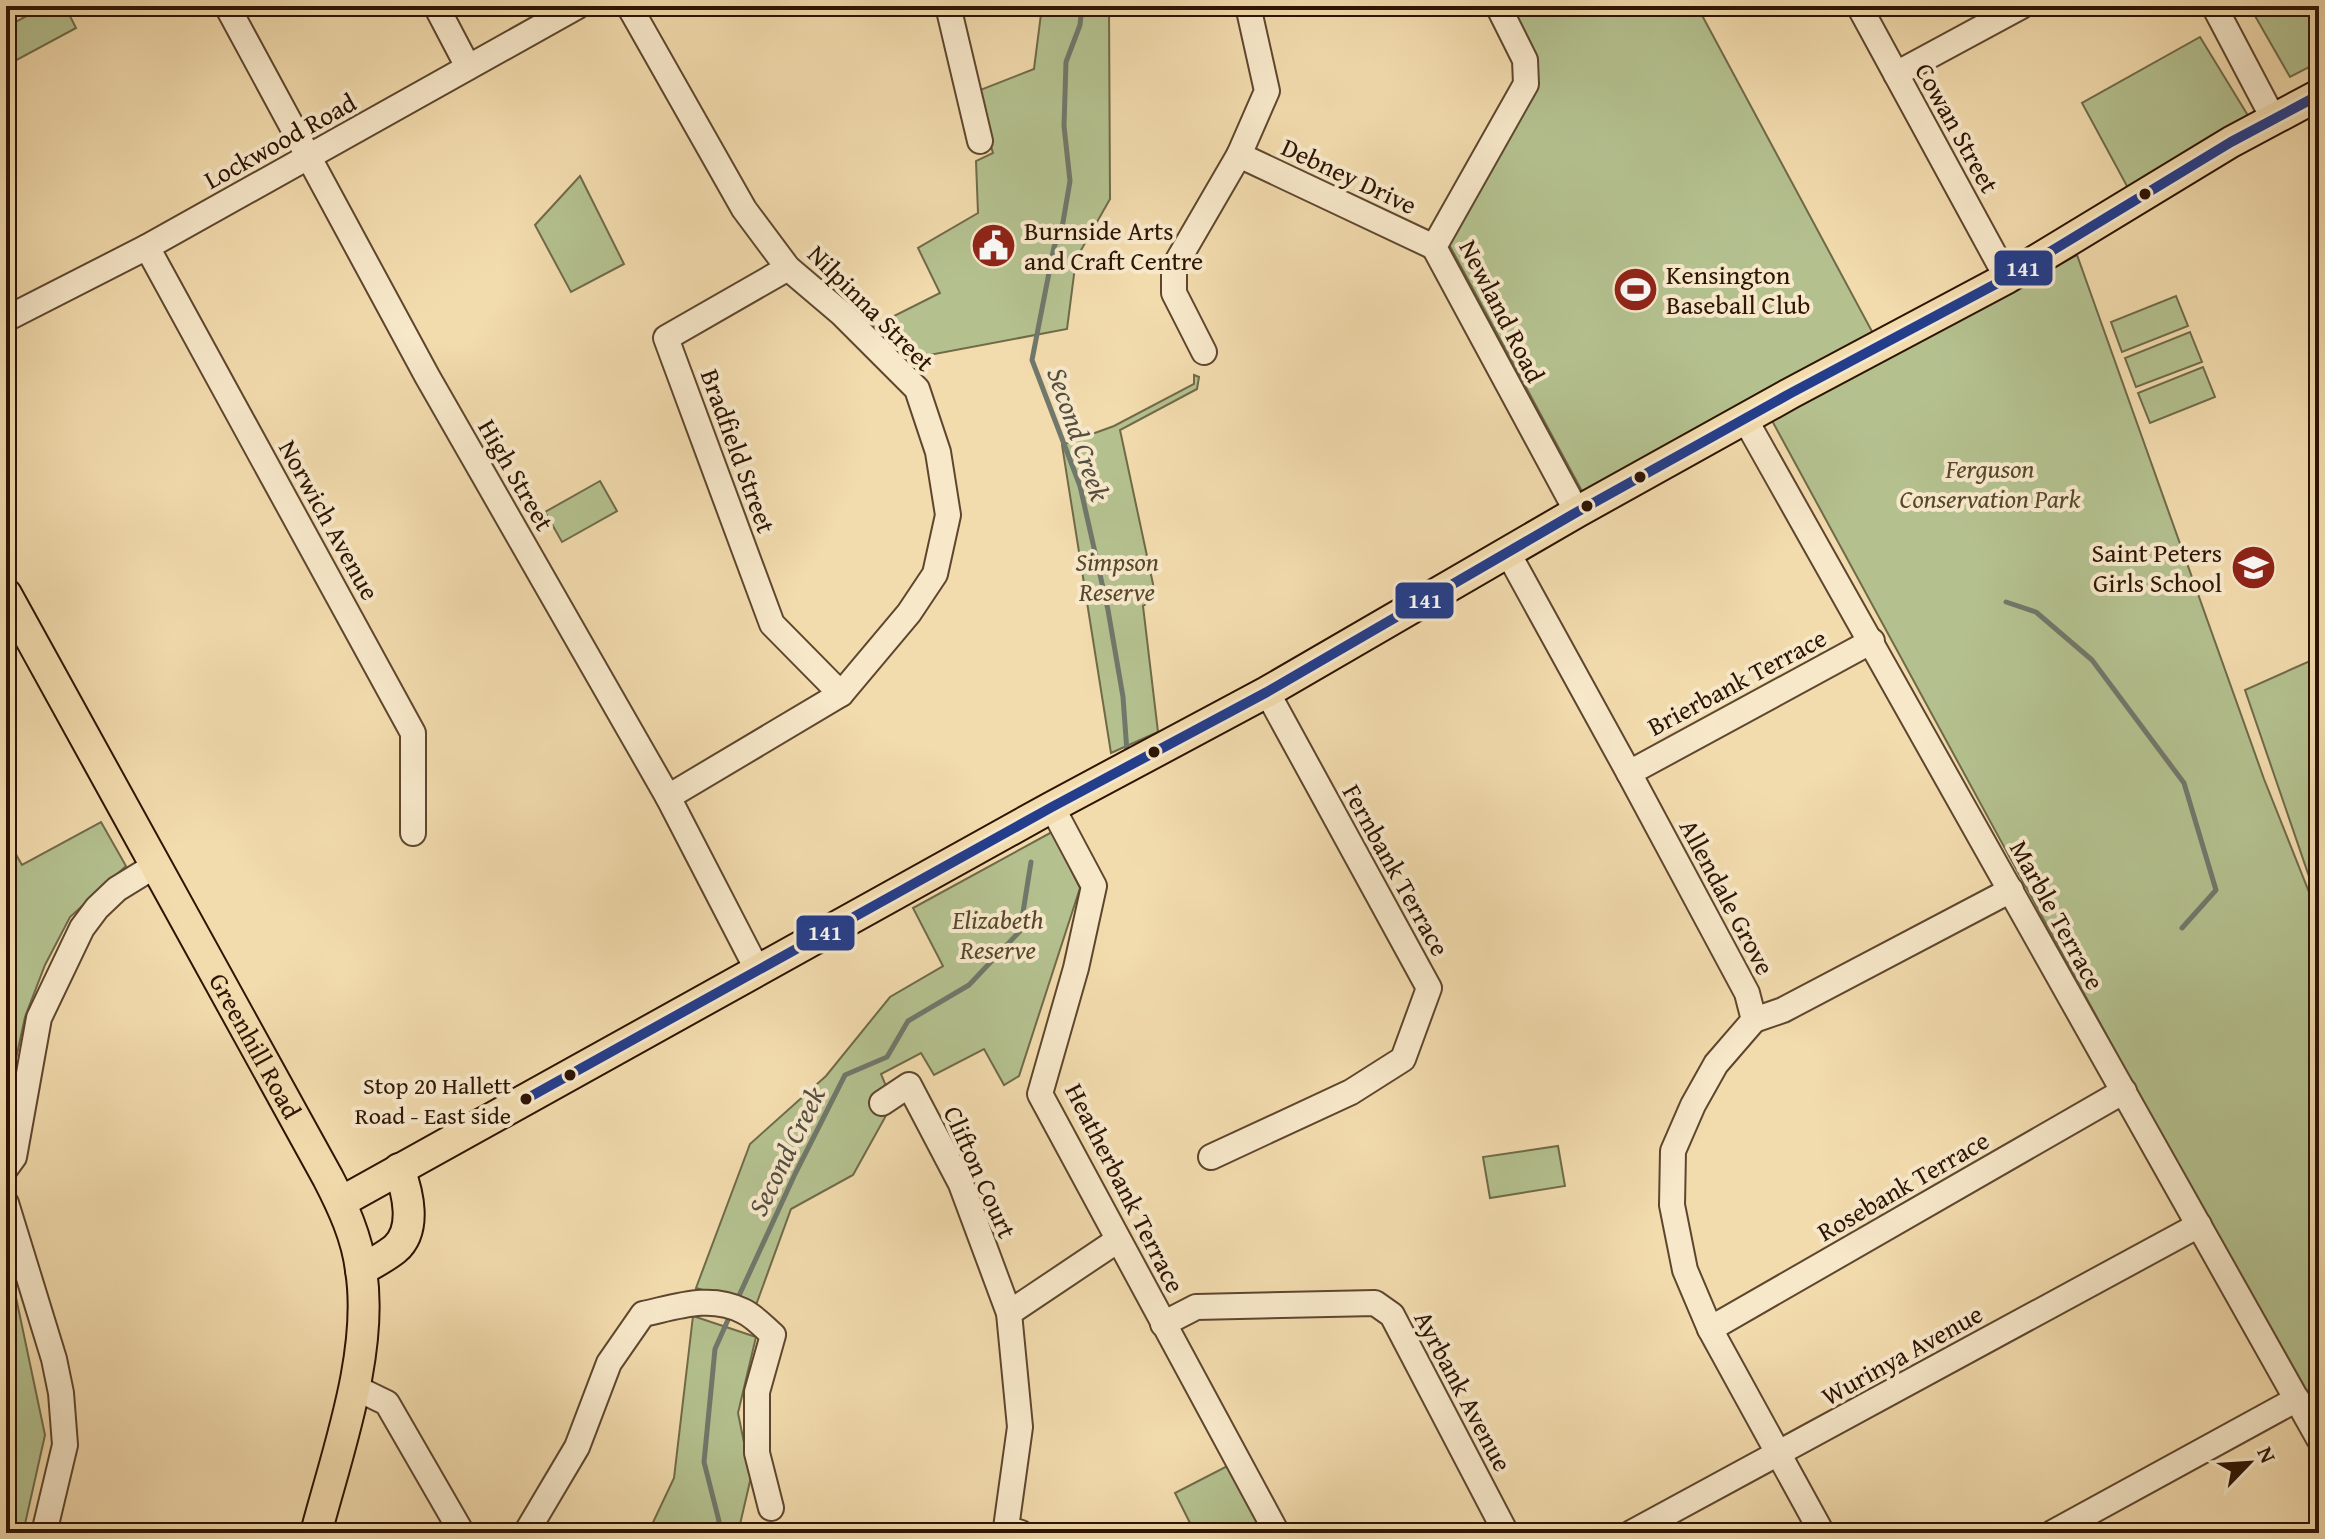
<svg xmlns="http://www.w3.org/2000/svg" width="2325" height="1539" font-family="'Gentium Book Plus',serif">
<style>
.green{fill:#b4c18f;stroke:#706a49;stroke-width:2}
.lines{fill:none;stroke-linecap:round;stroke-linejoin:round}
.stream{stroke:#70786b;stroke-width:5}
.minor-casing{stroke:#5e462e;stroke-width:28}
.major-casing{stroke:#2d1403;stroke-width:34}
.minor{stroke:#f7e8ca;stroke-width:24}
.major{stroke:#f2dbad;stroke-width:30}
.bus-1-casing{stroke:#f7e8ca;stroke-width:16}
.bus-1{stroke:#243e8c;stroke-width:10}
.bus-dot{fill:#2d1403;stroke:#f7e8ca;stroke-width:3}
.labels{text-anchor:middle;stroke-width:8;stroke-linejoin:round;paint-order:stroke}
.bus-label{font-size:24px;fill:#2d1403;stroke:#f7e8ca;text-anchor:end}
.street-label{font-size:26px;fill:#2d1403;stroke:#f7e8ca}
.poi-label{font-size:26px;fill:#2d1403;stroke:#f7e8ca;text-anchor:start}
.park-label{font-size:26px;font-style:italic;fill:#56482d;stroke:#f7e8ca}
.water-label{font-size:28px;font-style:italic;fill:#544e40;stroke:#f7e8ca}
.line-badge{stroke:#f7e8ca;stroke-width:3}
.badge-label{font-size:22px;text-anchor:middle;font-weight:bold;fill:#fff}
</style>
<rect width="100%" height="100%" fill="#f2dbad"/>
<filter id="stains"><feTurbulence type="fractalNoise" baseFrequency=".0025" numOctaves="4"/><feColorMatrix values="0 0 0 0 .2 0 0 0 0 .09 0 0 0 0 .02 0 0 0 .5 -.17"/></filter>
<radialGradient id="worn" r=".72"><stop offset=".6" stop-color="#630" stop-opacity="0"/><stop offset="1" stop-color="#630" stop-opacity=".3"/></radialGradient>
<!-- green -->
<g class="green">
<path d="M45 6H65L76 28 13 62 6 49V27Z"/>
<path d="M1042 6H1109L1110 199 1076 259 1067 329 903 360 872 327 940 293 918 248 978 213 976 161 993 153 975 92 1034 69Z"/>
<path d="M1508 6H1697L1875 337 1583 493 1445 237 1529 98Z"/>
<path d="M2257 6H2319V62L2290 77 2251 9Z"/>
<path d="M2200 37 2252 122 2128 188 2082 103Z"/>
<path d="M580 176 624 264 571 292 535 225Z"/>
<path d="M2058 254 2062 263 2077 255 2264 779 2313 902 2319 900V1425L1770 417Z"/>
<path d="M2176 296 2188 326 2122 352 2111 322Z"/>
<path d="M2190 332 2202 362 2136 387 2125 358Z"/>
<path d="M2203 367 2215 397 2150 423 2138 393Z"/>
<path d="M1194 375 1199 377 1197 389 1120 430 1156 598 1143 606 1158 732 1111 753 1062 445 1114 426 1194 384Z"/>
<path d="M600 481 617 511 562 542 545 512Z"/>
<path d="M2319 657V885L2313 888 2245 690Z"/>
<path d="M101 822 126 866 70 917 45 965 25 1017 6 1105V837L22 865Z"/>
<path d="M1052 832 1080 888 1019 1076 1004 1085 984 1049 934 1075 921 1053 881 1074 893 1103 853 1175 791 1209 756 1305 696 1288 750 1144 826 1076 890 997 943 966 913 908Z"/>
<path d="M1558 1146 1565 1186 1490 1198 1483 1157Z"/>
<path d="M6 1250 45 1435 23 1533H6Z"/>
<path d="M693 1316 756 1337 738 1413 751 1477 738 1533H648L674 1478Z"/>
<path d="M1237 1461 1277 1533H1195L1175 1493Z"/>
</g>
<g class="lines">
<!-- stream -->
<g class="stream">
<path d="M1082 6 1080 25 1066 62 1064 126 1070 181 1062 228 1054 247 1032 360 1080 486 1108 610 1123 697 1127 752 1124 754"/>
<path d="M2006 602 2036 612 2092 660 2184 783 2216 890 2182 928"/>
<path d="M737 1300 795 1174 845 1075 887 1057 908 1021 969 985 1020 931 1031 862"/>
<path d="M715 1533 719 1521 704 1462 715 1349 731 1313"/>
</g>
<defs>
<g id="minor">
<path d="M227 6 427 376 668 797 758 971"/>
<path d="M436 6 468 67"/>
<path d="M629 6 744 209 788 268 841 313 917 389 938 452 948 515 935 574 909 613 841 694 668 797"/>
<path d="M948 6 980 141"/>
<path d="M1498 6 1525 60 1526 84 1434 247 1577 512"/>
<path d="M1859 6 2007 278"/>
<path d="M2214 6 2273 118"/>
<path d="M1896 74 2022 6"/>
<path d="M1239 155 1434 247"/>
<path d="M147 247 413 733V833"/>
<path d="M788 268 666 338 772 624 841 694"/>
<path d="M6 319 147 247 578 6"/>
<path d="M1204 352 1174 293V267L1239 155 1267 91 1248 6"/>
<path d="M1745 419 2319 1439"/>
<path d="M1508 553 1629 773 1747 993 1754 1020 1716 1064 1693 1105 1673 1151 1672 1205 1685 1270 1710 1329 1822 1533"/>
<path d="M1629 773 1872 641"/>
<path d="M1052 807 1094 886 1076 968 1040 1094 1277 1533"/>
<path d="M1754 1020 1783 1010 2011 890"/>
<path d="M882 1103 909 1085 961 1184 1009 1313 1020 1427 1006 1528 1021 1533"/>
<path d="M1211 1157 1351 1092 1403 1059 1429 988 1267 692"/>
<path d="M6 1168 14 1157 39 1018 82 928 97 908 117 889 156 865"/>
<path d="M6 1203 54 1359 61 1393 65 1445 44 1533"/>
<path d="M1009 1313 1118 1240"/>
<path d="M1163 1324 1196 1307 1375 1303 1392 1315 1506 1533"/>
<path d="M1710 1329 2124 1091"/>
<path d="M354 1387 387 1403 462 1533"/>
<path d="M526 1533 577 1447 609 1363 643 1314C676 1307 710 1294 743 1311 754 1316 764 1327 773 1335L757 1392V1453L771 1508"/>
<path d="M1631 1533 2199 1225"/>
<path d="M2052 1533 2297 1399"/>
</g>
<g id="major">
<path id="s1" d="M6 594 328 1178C343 1207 357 1237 361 1270 374 1352 337 1453 316 1533"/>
<path d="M341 1202 1052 807 1267 692 1577 512 1791 393 2007 278 2231 142 2319 95"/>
<path d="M361 1270C372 1264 385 1257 395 1249 417 1230 408 1193 399 1169"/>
</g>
</defs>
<!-- minor casing -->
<use href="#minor" class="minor-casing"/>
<!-- major casing -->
<use href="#major" class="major-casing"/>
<!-- minor -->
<use href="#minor" class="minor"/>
<!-- major -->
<use href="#major" class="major"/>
<defs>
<path id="bus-1" d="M526 1099 1052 807 1267 692 1577 512 1791 393 2007 278 2231 142 2319 95"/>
</defs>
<!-- bus-1 casing -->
<use href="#bus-1" class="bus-1-casing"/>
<!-- bus-1 -->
<use href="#bus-1" class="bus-1"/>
</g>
<!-- icons -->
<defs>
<symbol id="civic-disc" viewBox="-11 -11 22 22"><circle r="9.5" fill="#8f2418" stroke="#f7e8ca"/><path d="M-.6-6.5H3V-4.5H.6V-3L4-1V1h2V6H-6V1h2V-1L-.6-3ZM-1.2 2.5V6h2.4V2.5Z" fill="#fff"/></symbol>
<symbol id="stadium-disc" viewBox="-11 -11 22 22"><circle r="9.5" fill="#8f2418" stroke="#f7e8ca"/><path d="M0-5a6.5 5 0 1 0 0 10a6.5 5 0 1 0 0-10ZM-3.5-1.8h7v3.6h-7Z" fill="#fff"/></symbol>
<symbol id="school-disc" viewBox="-11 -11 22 22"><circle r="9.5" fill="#8f2418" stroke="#f7e8ca"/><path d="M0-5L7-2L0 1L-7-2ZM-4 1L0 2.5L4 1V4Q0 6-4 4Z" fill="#fff"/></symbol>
</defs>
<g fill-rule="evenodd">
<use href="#civic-disc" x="968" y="220" width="51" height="51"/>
<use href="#stadium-disc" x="1610" y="264" width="51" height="51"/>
<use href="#school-disc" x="2228" y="542" width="51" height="51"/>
</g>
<!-- markers -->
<g class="bus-dot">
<circle cx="2145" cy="194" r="7"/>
<circle cx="1640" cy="477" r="7"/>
<circle cx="1587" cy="506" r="7"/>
<circle cx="1154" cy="752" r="7"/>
<circle cx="570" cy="1075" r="7"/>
<circle cx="526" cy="1099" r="7"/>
</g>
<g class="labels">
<!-- bus labels -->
<g class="bus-label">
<text x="511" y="1094">Stop 20 Hallett<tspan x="511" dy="30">Road - East side</tspan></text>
</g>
<!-- street labels -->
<g class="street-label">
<text transform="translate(1957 128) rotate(61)" y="9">Cowan Street</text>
<text transform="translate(280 141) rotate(-29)" y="9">Lockwood Road</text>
<text transform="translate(1349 176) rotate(25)" y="9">Debney Drive</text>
<text transform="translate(871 308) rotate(45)" y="9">Nilpinna Street</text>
<text transform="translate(1502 311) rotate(63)" y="9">Newland Road</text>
<text transform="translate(738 451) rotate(70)" y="9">Bradfield Street</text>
<text transform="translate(516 475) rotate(60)" y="9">High Street</text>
<text transform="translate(329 520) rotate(61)" y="9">Norwich Avenue</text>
<text transform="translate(1737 682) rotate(-28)" y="9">Brierbank Terrace</text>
<text transform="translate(1396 870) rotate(61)" y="9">Fernbank Terrace</text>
<text transform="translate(1727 897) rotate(62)" y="9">Allendale Grove</text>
<text transform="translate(2057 915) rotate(61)" y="9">Marble Terrace</text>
<text dy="9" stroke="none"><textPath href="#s1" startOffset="516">Greenhill Road</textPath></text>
<text transform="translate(980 1172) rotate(66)" y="9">Clifton Court</text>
<text transform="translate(1903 1186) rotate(-30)" y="9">Rosebank Terrace</text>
<text transform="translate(1125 1188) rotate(63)" y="9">Heatherbank Terrace</text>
<text transform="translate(1902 1355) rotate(-29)" y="9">Wurinya Avenue</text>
<text transform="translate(1463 1391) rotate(62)" y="9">Ayrbank Avenue</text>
</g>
<!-- poi labels -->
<g class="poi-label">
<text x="1024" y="240">Burnside Arts<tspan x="1024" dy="30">and Craft Centre</tspan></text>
<text x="1666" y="284">Kensington<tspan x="1666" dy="30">Baseball Club</tspan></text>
<text x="2222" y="562" text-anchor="end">Saint Peters<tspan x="2222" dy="30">Girls School</tspan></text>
</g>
<!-- park labels -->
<g class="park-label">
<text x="1990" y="478">Ferguson<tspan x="1990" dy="30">Conservation Park</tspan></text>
<text x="1117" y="571">Simpson<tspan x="1117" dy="30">Reserve</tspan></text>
<text x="998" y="929">Elizabeth<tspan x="998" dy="30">Reserve</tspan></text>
</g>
<!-- water labels -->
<g class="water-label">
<text transform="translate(1079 434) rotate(71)" y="10">Second Creek</text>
<text transform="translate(786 1151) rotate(-64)" y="10">Second Creek</text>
</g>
</g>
<g class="line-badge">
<rect x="1993" y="249" width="61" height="38" rx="8" fill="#243e8c"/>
<rect x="1394" y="581" width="61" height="39" rx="8" fill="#243e8c"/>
<rect x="795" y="914" width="61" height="38" rx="8" fill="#243e8c"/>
</g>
<g class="badge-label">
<text x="2023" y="276">141</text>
<text x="1425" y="608">141</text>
<text x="825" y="940">141</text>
</g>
<!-- margin -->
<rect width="2325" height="1539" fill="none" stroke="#f2dbad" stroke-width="32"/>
<rect x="8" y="8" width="2309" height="1523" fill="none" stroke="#2d1403" stroke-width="4"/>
<rect x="16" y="16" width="2293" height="1507" fill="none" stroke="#2d1403" stroke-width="2"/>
<!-- north arrow -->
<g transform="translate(2249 1463) rotate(65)" stroke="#f7e8ca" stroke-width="6" paint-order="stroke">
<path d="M0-6L14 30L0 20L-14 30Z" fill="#2d1403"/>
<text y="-12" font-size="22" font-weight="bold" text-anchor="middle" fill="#2d1403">N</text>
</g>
<rect width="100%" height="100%" filter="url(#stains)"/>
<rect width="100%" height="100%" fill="url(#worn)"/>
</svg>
